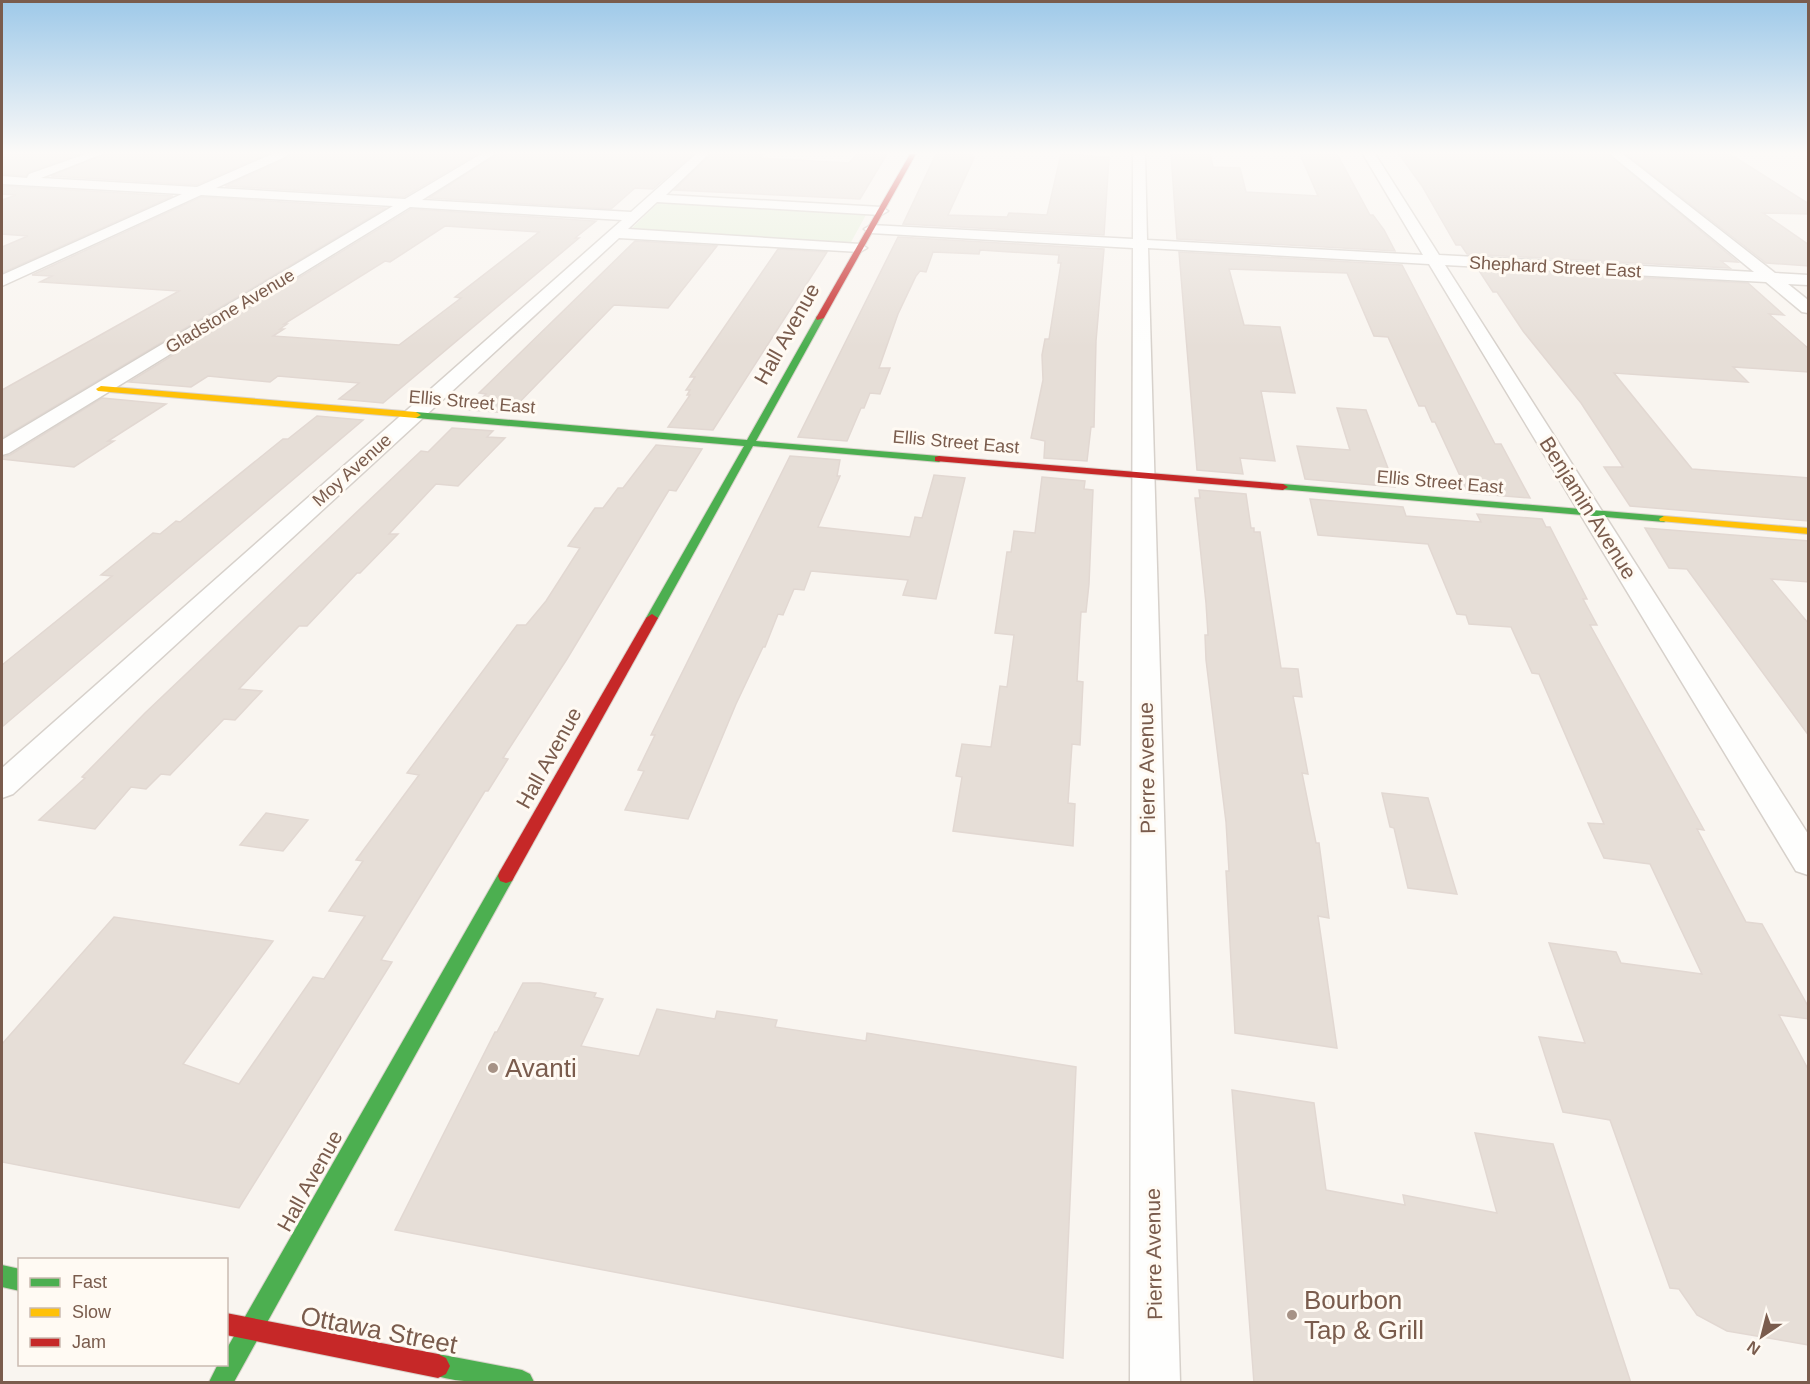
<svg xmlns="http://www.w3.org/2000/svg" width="1810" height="1384" font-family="Arial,sans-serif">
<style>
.green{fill:#e7f0db}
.building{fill:#e6ded7;stroke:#e2d8d2;stroke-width:1.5;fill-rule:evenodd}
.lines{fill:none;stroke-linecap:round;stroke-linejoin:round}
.street-casing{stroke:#d7d1cb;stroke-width:3}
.fast-casing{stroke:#d9d2cb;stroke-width:2}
.slow-casing{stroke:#d9d2cb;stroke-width:2}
.jam-casing{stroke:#d9d2cb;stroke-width:2}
.street{fill:#fefefd;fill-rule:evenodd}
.fast{fill:#4caf50;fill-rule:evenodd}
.slow{fill:#ffc107;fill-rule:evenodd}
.jam{fill:#c62828;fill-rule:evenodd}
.poi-dot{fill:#a69286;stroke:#fffaf3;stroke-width:2}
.labels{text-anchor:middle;stroke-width:6;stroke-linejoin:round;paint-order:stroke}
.far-street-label{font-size:18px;fill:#7a5c4d;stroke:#fffaf3}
.street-label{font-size:21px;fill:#7a5c4d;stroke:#fffaf3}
.near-poi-label{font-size:26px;fill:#7a5c4d;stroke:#fffaf3;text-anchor:start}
.near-street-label{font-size:26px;fill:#7a5c4d;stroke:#fffaf3}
</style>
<rect width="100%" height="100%" fill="#f9f5f0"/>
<!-- green -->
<path class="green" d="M659 202 867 213 850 244 629 231Z"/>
<!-- building -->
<g class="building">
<path d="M2 154H80L28 172 26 176 2 174Z"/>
<path d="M104 154H267L197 185 51 176Z"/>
<path d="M289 154H477L404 197 225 186 286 159Z"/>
<path d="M497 154H693L653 189 635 188 611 209 429 198Z"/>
<path d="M711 154H764L760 158 849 163 856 154H887L860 199 674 190Z"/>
<path d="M936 154H973L972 158H974L948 215 1007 217 1009 213 1047 215 1061 154 1109 157 1104 235 903 224Z"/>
<path d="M1171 154H1210L1213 167 1240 168 1246 192 1318 196 1300 154H1337L1370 215H1373L1384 230 1395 251 1177 239Z"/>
<path d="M1399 154H1608L1738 262 1721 261 1730 268 1467 254 1461 245H1456L1422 186Z"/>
<path d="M1626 154H1730L1809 204V214L1763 213 1809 245V266L1766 263Z"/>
<path d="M2 186 173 196 2 273V247L28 236 2 234V200L16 195 2 194Z"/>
<path d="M201 197 386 208 2 438V390L179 291 40 282 52 276 32 275Z"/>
<path d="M411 209 596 221 575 238H579L383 403 339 399 359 383 278 376 270 382 208 376 191 387 129 382ZM445 226 539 232 455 297 461 298 399 345 273 336 284 329H280L287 324H284L385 261 390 262Z"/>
<path d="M898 237 1104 249 1096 341 1094 427H1091L1087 461 1044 458 1045 441 1031 438 1043 380 1042 355 1045 339H1049L1061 263H1058L1059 255 980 250 979 254 933 252 926 272 920 271 916 276 898 314 879 368H890L880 394 870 393 864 408H861L847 441 798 437Z"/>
<path d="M635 241 717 246 668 308 614 305 509 413 470 410 486 394 479 393Z"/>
<path d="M778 249 827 252 713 430 668 427 690 395H687L690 390H686L695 377H690Z"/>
<path d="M1179 252 1402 265 1495 444H1501L1530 498 1468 493 1435 422H1432L1425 406H1419L1388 337 1374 336 1347 273 1229 269 1244 325 1280 327 1295 393 1261 391 1275 461 1240 458 1243 474 1197 470Z"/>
<path d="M1478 269 1748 283 1784 315 1769 314 1809 349V372L1733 367 1748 382 1614 373 1692 469 1809 478V521L1630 506 1604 467H1623L1581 403 1523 331 1497 292H1493Z"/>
<path d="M102 398 166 404 108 441H114L74 467 2 459V457L10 455Z"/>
<path d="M1337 408 1366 410 1395 487 1305 479 1297 446 1350 450Z"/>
<path d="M317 416 363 420 2 727V665L112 576 101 575 153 533 160 534 176 521 180 522 283 439H288Z"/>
<path d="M452 428 493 431 487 437 505 438 458 486 436 484 389 534H398L360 573H357L307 626H299L239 689 262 691 235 720 224 719 170 775 161 774 146 789 131 787 95 829 39 820 85 778 82 777 145 713 421 451 428 452Z"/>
<path d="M656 445 702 449 676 491 669 490 567 659 503 758 508 759 488 791H485L381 960 392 962 239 1208 2 1162V1044L114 917 273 941 183 1064 239 1084 313 977 324 979 365 916 329 911 363 861 356 860 419 775 407 773 517 625H526L546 601 580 548 568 546 595 508H603L618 488H623Z"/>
<path d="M790 456 840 460 837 476H840L818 527 910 537 915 517 922 518 934 475 965 478 936 599 903 595 908 580 811 571 804 590 794 589 783 615 778 614 765 647H763L736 704 688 819 625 810 644 771 638 770 655 735H651Z"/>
<path d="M1042 477 1085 481 1084 489 1093 490 1089 584 1086 612H1081L1077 681 1083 682 1080 745 1072 744 1068 803 1075 804 1073 846 953 831 962 777 956 776 962 744 991 747 1000 686 1007 687 1014 635 995 633 1007 552H1011L1014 531 1035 533Z"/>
<path d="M1199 490 1246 494 1251 528H1254V532H1260L1281 668 1298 669 1302 697 1293 696 1308 774 1302 773 1316 843H1319L1329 918 1318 916 1337 1048 1235 1033 1226 871H1229L1226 822 1206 660 1205 635H1208L1206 603 1195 498H1200Z"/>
<path d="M1310 499 1403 507 1406 516 1481 522 1477 514 1542 519 1546 527H1550L1587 599H1583L1597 625H1590L1704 830 1697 829 1746 922 1762 924 1809 1008V1019L1779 1015 1809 1071V1345L1727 1331 1697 1315 1679 1289 1670 1288 1610 1120 1563 1112 1539 1037 1585 1043 1549 943 1616 952 1621 963 1702 974 1650 864 1604 858 1588 823 1604 824 1539 674 1532 673 1511 627 1469 624 1466 615 1457 614 1428 544 1318 535Z"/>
<path d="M1645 528 1809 541V582L1771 579 1809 624V736L1687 569 1669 568Z"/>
<path d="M1382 793 1428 798 1457 894 1408 888 1394 828 1390 827Z"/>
<path d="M266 813 308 820 283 851 240 845Z"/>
<path d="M523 983H540L596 993 594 997 603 999 581 1046 639 1056 657 1009 715 1019 717 1011 777 1020 775 1027 866 1041 867 1033 1076 1067 1063 1358 395 1230 495 1032H497Z"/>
<path d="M1232 1090 1314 1103 1326 1190 1405 1205 1403 1195 1497 1213 1475 1133 1553 1144 1631 1383H1254Z"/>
</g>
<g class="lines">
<defs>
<g id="street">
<path d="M86 154H102L41 178 197 187 272 154H287L285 157 216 188 405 199 481 154H495L422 200 631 212 696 154H709L666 195 881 207 888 211 881 215 657 202 628 229 860 244 867 248 860 252 619 238 13 794 2 798V768L622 220 410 207 9 453 2 455V440L393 206 201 195 2 286V275L182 194 2 184V176L27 178 29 174Z"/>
<path d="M1133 154H1145L1147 240 1423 255 1363 154H1375L1439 255 1754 272 1610 154H1623L1775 273 1808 275V285L1788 284 1808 300V313L1802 312 1766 282 1445 265 1808 834V875L1796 871 1429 264 1148 248 1180 1382H1130L1133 248 871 233 864 229 871 225 1133 239Z"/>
</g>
<g id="fast">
<path d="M817 316 824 318 756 441 939 456 944 459 939 462 753 446 658 618 652 622 646 618 744 446 416 418 411 415 416 412 747 440Z"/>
<path d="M1283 484 1664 516 1669 519 1664 522 1279 489 1278 487Z"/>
<path d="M506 869 512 871 514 876 512 881 234 1382H209L218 1364H226V1350L500 871Z"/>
<path d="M2 1265 20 1269V1291L2 1287Z"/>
<path d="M438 1354 522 1370 530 1374 534 1382C504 1384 458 1384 430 1374L426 1366 430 1358Z"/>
</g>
<g id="slow">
<path d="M101 386 416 412 421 415 416 418 98 391 96 389Z"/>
<path d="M1664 516 1808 528V534L1660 521 1659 519Z"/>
</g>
<g id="jam">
<path d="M910 154H916L824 318 817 320 816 318Z"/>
<path d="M939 456 1283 484 1288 487 1283 490 935 461V457Z"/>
<path d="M652 614 658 618 512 881 506 883 500 881 498 876 500 871 646 618Z"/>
<path d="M226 1313 438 1354 446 1358 450 1366 446 1374 438 1378 226 1335Z"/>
</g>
</defs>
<!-- street casing -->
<use href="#street" class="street-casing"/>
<!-- fast casing -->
<use href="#fast" class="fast-casing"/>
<!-- slow casing -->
<use href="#slow" class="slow-casing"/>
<!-- jam casing -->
<use href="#jam" class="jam-casing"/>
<!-- street -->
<use href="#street" class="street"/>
<!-- fast -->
<use href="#fast" class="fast"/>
<!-- slow -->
<use href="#slow" class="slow"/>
<!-- jam -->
<use href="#jam" class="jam"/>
</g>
<!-- sky -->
<linearGradient id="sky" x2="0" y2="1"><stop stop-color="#9ec9e9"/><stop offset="0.44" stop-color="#fcfaf8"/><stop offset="1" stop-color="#fcfaf8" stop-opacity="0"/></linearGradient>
<rect width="1810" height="347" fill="url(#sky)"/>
<!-- markers -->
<g class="poi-dot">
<circle cx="493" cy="1068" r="6"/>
<circle cx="1292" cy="1315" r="6"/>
</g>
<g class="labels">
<!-- far-street labels -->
<g class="far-street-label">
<text transform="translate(1555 267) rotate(3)" y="6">Shephard Street East</text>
<text transform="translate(230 311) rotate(-31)" y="6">Gladstone Avenue</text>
<text transform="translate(472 402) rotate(5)" y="6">Ellis Street East</text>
<text transform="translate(956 442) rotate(5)" y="6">Ellis Street East</text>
<text transform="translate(352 470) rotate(-42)" y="6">Moy Avenue</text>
<text transform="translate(1440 482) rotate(5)" y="6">Ellis Street East</text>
</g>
<!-- street labels -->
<g class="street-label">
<text transform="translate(787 334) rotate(-61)" y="7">Hall Avenue</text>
<text transform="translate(1588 508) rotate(58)" y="7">Benjamin Avenue</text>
<text transform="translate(549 758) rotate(-61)" y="7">Hall Avenue</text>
<text transform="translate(1147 768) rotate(-91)" y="7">Pierre Avenue</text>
<text transform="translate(310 1181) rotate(-61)" y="7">Hall Avenue</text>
<text transform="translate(1154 1254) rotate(-91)" y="7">Pierre Avenue</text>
</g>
<!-- near-poi labels -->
<g class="near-poi-label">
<text x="505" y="1077">Avanti</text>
<text x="1304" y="1309">Bourbon<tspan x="1304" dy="30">Tap &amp; Grill</tspan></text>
</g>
<!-- near-street labels -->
<g class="near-street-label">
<text transform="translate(379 1330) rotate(11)" y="9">Ottawa Street</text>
</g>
</g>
<!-- border -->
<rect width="1810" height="1384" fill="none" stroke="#7a5c4d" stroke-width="6"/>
<!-- legend -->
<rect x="18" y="1258" width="210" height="108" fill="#fffaf3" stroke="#cabbb1" stroke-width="1.5"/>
<rect x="30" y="1278" width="30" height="9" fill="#4caf50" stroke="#cabbb1" stroke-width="1.5"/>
<text x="72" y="1288" font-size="18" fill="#7a5c4d">Fast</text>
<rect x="30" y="1308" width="30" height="9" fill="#ffc107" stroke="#cabbb1" stroke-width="1.5"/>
<text x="72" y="1318" font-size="18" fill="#7a5c4d">Slow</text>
<rect x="30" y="1338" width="30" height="9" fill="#c62828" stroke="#cabbb1" stroke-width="1.5"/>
<text x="72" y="1348" font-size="18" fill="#7a5c4d">Jam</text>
<!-- north arrow -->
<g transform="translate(1762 1336) rotate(215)" stroke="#fffaf3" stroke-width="4.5" paint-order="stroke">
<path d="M0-4.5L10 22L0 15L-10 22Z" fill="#7a5c4d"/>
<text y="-9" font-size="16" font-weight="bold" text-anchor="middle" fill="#7a5c4d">N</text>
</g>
</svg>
